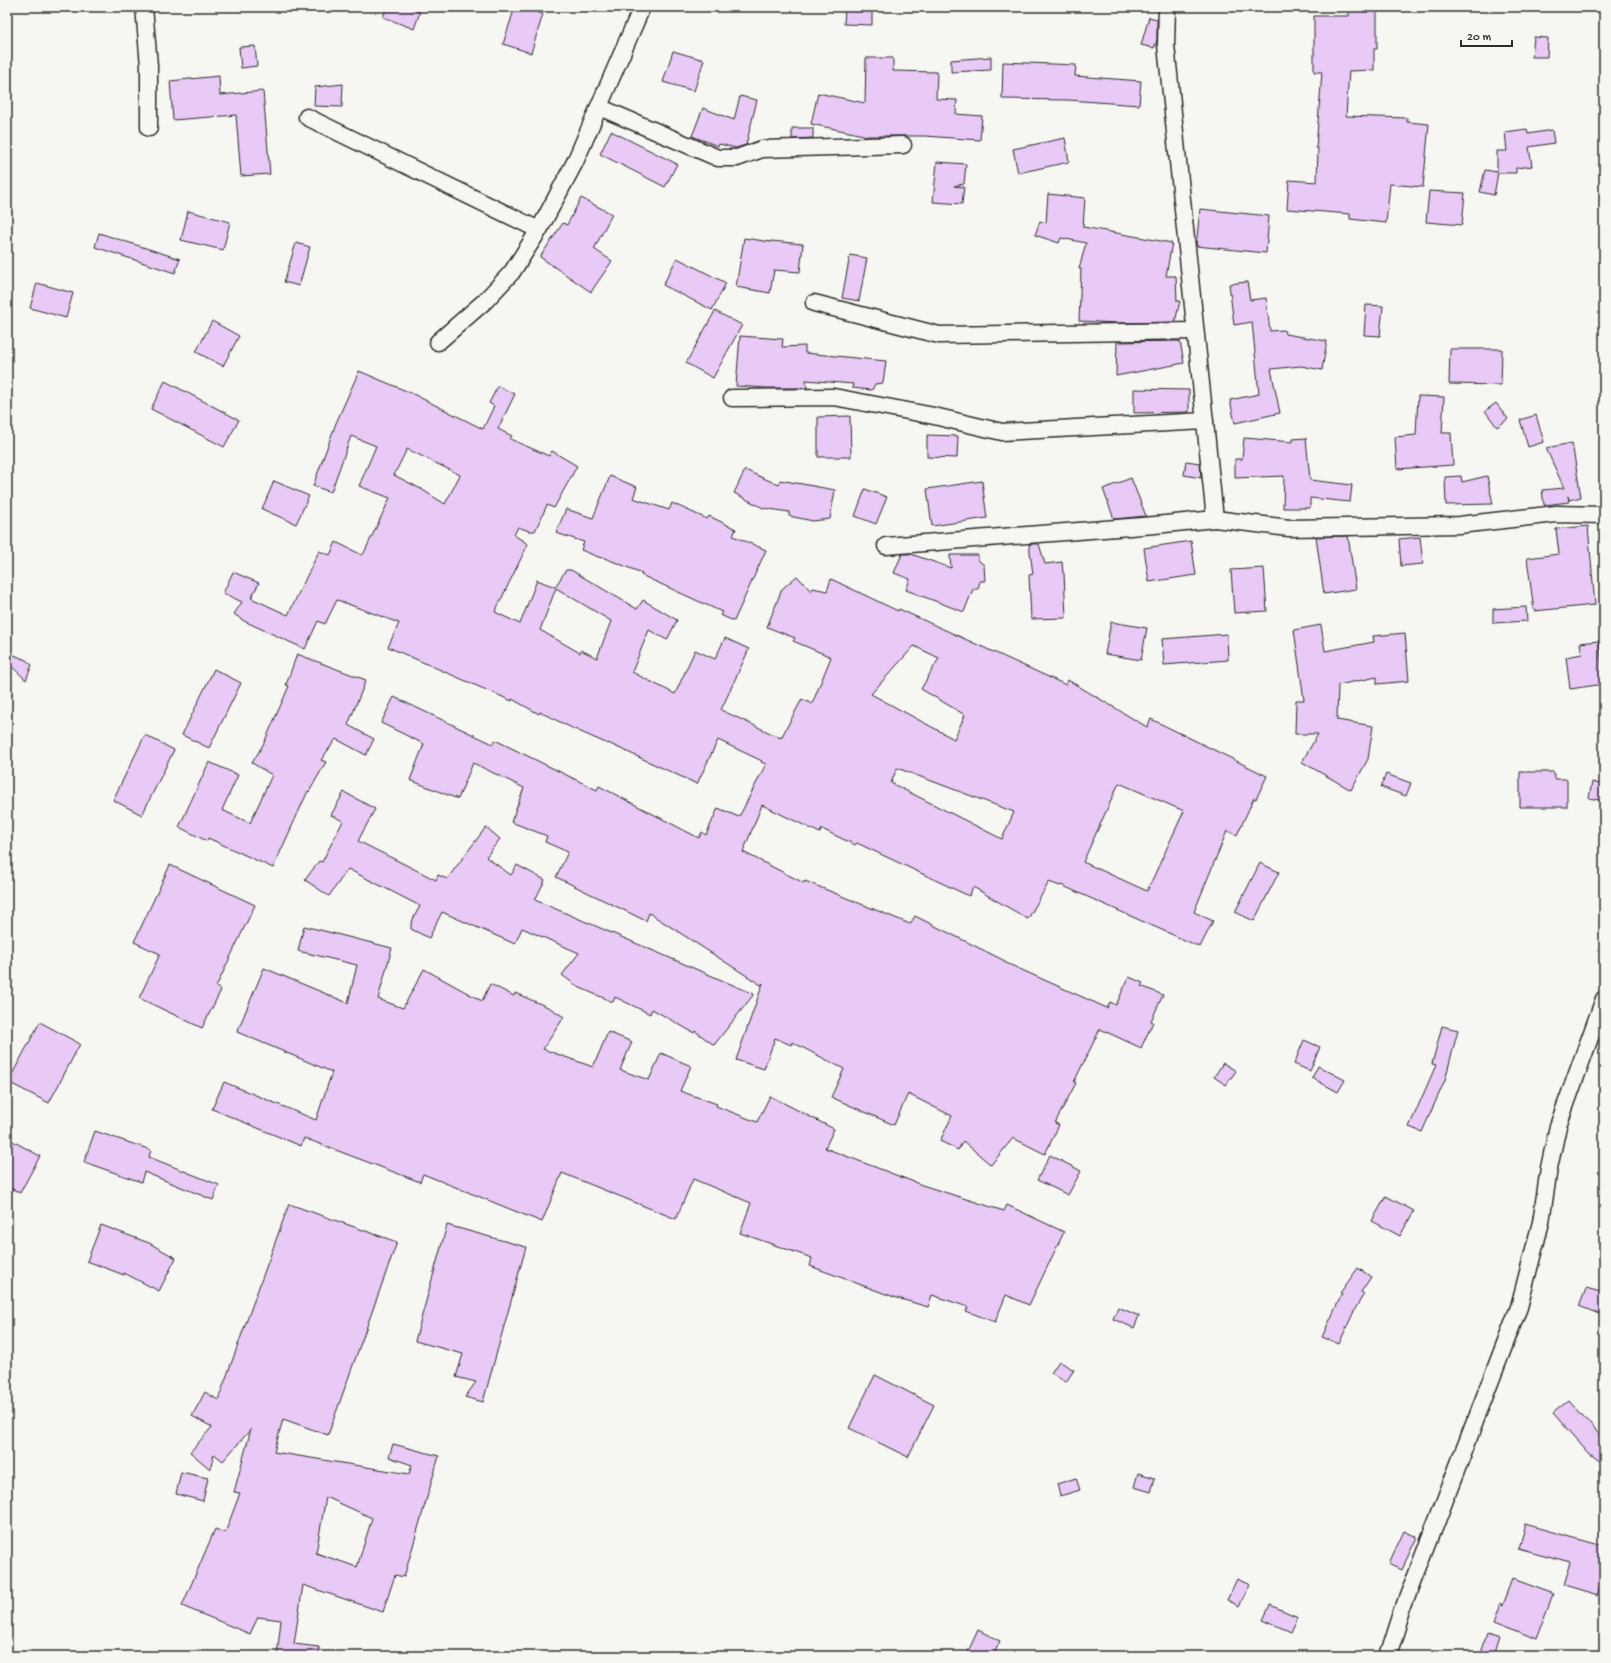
<svg xmlns="http://www.w3.org/2000/svg" width="1611" height="1663" font-family="'Gochi Hand',sans-serif">
<style>
.building{fill:#e9c9f6;stroke:#2b2b2b;fill-rule:evenodd}
.lines{fill:none;stroke-linecap:round;stroke-linejoin:round}
.street-casing{stroke:#2b2b2b;stroke-width:19}
.street{stroke:#f6f6f2;stroke-width:16}
</style>
<rect width="100%" height="100%" fill="#f6f6f2"/>
<filter id="ink" filterUnits="userSpaceOnUse"><feTurbulence type="fractalNoise" baseFrequency=".025" numOctaves="2"/><feDisplacementMap in="SourceGraphic" scale="8" xChannelSelector="R" yChannelSelector="G"/><feConvolveMatrix kernelMatrix="1 2 1 2 8 2 1 2 1" color-interpolation-filters="sRGB"/></filter>
<g filter="url(#ink)">
<!-- building -->
<g class="building">
<path d="M387 7H406L420 12 414 29 383 17Z"/>
<path d="M515 7H521L543 14 531 53 503 44Z"/>
<path d="M845 7H872V25L844 24Z"/>
<path d="M1349 7H1377V49H1374V70L1349 71 1346 116 1407 118V122L1429 124 1423 187 1390 184 1386 223 1350 219V214L1287 209 1289 180 1317 182 1318 148H1316L1322 72H1314V16H1349Z"/>
<path d="M1149 17 1157 19V40L1154 48 1141 45Z"/>
<path d="M1534 37 1548 38 1547 57H1532Z"/>
<path d="M255 46 257 66 241 68 239 47Z"/>
<path d="M673 51 704 60 694 91 663 82Z"/>
<path d="M991 57V70L951 72V60Z"/>
<path d="M866 58H893V71L937 72 936 99 957 100 956 114 982 116 980 140 925 136H868L811 124 818 93 865 103Z"/>
<path d="M1003 62 1076 65 1075 76 1141 81 1139 105 1068 100 1002 99Z"/>
<path d="M219 76 220 95 263 91 270 174 241 176 236 115 173 120 170 81Z"/>
<path d="M343 84 342 107 314 106 315 87Z"/>
<path d="M740 96 757 100 746 145 736 148 719 144 718 146 692 136 703 108 734 120Z"/>
<path d="M792 128H813V138L792 139Z"/>
<path d="M1527 129 1528 134 1552 130 1554 143 1529 147 1532 166 1516 168V173H1498L1494 195 1480 192 1485 170 1497 172V151H1507L1505 132Z"/>
<path d="M611 131 677 164 665 187 600 154Z"/>
<path d="M1065 138 1069 162 1018 173 1013 149Z"/>
<path d="M937 162 966 164 964 184 954 186 964 187 962 204 933 202Z"/>
<path d="M1429 191 1465 193 1462 225 1426 222Z"/>
<path d="M1048 194 1085 198 1083 227 1172 243 1166 276H1176L1177 301H1180L1175 322 1117 323 1079 321 1081 269H1079L1086 243 1061 238 1059 243 1035 235 1040 221 1046 223Z"/>
<path d="M581 198 612 214 594 249 612 261 591 292 540 257 563 223 567 225Z"/>
<path d="M1200 209 1269 216 1266 253 1196 246Z"/>
<path d="M188 211 230 222 223 250 181 240Z"/>
<path d="M99 233 180 259 175 273 95 247Z"/>
<path d="M744 238 771 242V241L803 244 800 272 774 270 770 293 736 287Z"/>
<path d="M296 243 310 247 299 286 284 282Z"/>
<path d="M850 255 867 258 859 301 842 298Z"/>
<path d="M677 258 726 283 712 310 663 285Z"/>
<path d="M1247 282 1250 300 1266 298 1270 331 1284 330 1285 334 1327 341 1322 370 1301 366 1271 369 1280 413 1235 423 1230 400 1259 394 1252 322 1234 325 1229 284Z"/>
<path d="M37 283 73 293 66 318 30 308Z"/>
<path d="M1366 305 1383 306 1380 336 1364 335Z"/>
<path d="M715 311 742 325 713 378 686 363Z"/>
<path d="M212 321 239 336 223 366 196 352Z"/>
<path d="M740 336 783 339 782 347 805 346V353L886 361 883 383 875 384 872 390 852 388 853 384 806 380 807 388H767L736 386Z"/>
<path d="M1180 341 1184 363 1116 376 1117 342Z"/>
<path d="M1450 349H1502L1501 385 1449 384Z"/>
<path d="M359 371 411 393 483 429 494 406 489 403 498 386 515 394 498 429 512 436 510 439 549 456 552 451 577 466 554 508 547 505 535 531H529L518 527 514 535 528 544 495 612 520 624 537 580 555 587 566 570H571L637 609 643 600 677 620 667 640 649 630 632 672 675 694 695 650 715 659 725 638 749 649 721 710 781 738 802 699 812 704 831 657 793 641 795 638 767 627 782 589 797 576 811 591 813 588 827 591 831 579 898 611 899 609 1066 685 1068 680 1147 727 1151 719 1267 776 1256 799 1254 798 1237 835 1227 831 1194 912 1213 921 1200 947 1061 885 1060 886 1049 882 1028 919 973 887 969 896 857 843 855 845 822 829 820 833 762 805 743 852 804 883 805 881 910 924 915 916 1005 961 1004 962 1107 1008 1110 1002 1116 1005 1129 977 1143 983 1141 986 1163 995 1151 1021 1153 1022 1141 1048 1100 1029 1074 1082 1076 1083 1055 1123 1059 1125 1045 1154 1013 1138 991 1165 963 1141 958 1150 940 1141 952 1116 908 1094 894 1125 831 1097 844 1069 792 1042 791 1045 775 1038 764 1069 736 1060 763 983 761 985 649 913 646 921 556 877 568 852 545 842 547 836 511 822 524 788 473 763 458 799 410 780 424 744 381 723 394 697 493 744 495 740 597 790 599 786 699 838 702 832 706 835 718 808 739 817 766 764 761 762 762 761 718 740 697 784 608 743V744L574 729 540 712 539 714 512 699V701L484 689 388 647 399 623 337 600 325 624 318 621 305 649 244 621 234 614 242 602 223 593 233 572 259 583 251 598 288 615 319 551 330 555 336 542 362 555 364 553 390 498 359 486 376 446 351 436 331 492 313 486 336 423ZM407 449 460 475 445 504 421 489 394 475ZM556 588 611 621 597 658 581 650 580 653 540 630ZM914 646 939 658 921 689 965 715 954 739 871 694ZM897 768 1014 812 1002 839 891 783ZM1119 783 1184 811 1147 891 1083 862Z"/>
<path d="M165 381 239 420 224 447 151 409Z"/>
<path d="M1134 389 1189 390V412L1134 413Z"/>
<path d="M1418 396 1444 397 1442 433H1451L1453 465 1397 469 1395 437 1416 435Z"/>
<path d="M1496 403 1508 419 1497 427 1485 411Z"/>
<path d="M1536 415 1544 442 1528 447 1520 420Z"/>
<path d="M850 416 851 457H818V417Z"/>
<path d="M927 435 958 436 957 458 927 457Z"/>
<path d="M1244 438 1293 442V439L1306 438 1310 480 1352 485 1350 502 1310 498V508H1283L1284 476 1235 478V459H1242Z"/>
<path d="M1572 443 1581 497 1569 500 1568 496 1569 502 1544 505 1542 490 1564 488 1546 448Z"/>
<path d="M1186 461 1200 463 1201 478 1184 475Z"/>
<path d="M745 470 779 485 780 480 835 490 830 519 813 521 789 516V512L763 508 734 493Z"/>
<path d="M610 476 637 487 633 498 669 510 672 503 707 519 709 516 736 529 733 536 766 550 734 621 720 615 722 612 641 575 642 573 602 557 601 558 581 550 584 542 556 533 566 509 593 518Z"/>
<path d="M1461 476 1462 482 1487 476 1493 504 1446 505 1445 477Z"/>
<path d="M1131 478 1146 516 1114 519 1103 489Z"/>
<path d="M274 481 309 496 296 524 262 509Z"/>
<path d="M982 481 987 518 932 526 927 489Z"/>
<path d="M865 489 887 497 876 524 855 516Z"/>
<path d="M1588 526 1595 605 1534 611 1527 558 1559 554 1556 529Z"/>
<path d="M1348 536 1356 589 1324 594 1316 537Z"/>
<path d="M1420 537 1423 564 1401 566 1399 539Z"/>
<path d="M1191 541 1196 575 1149 582 1144 548Z"/>
<path d="M1029 544H1039L1045 564 1062 562 1063 573H1064L1066 618 1031 619 1029 575 1033 574Z"/>
<path d="M902 554H911L951 568 950 555H978V560L984 565 985 581H980L978 589H973L964 612 906 590 910 579 894 573Z"/>
<path d="M1264 568 1267 611 1234 613 1231 570Z"/>
<path d="M1526 607 1527 621 1493 623V609Z"/>
<path d="M1111 622 1147 628 1141 660 1105 654Z"/>
<path d="M1321 625 1325 651 1374 642 1373 636 1405 633 1409 681 1377 684V677L1338 685 1337 720 1373 726 1368 759 1351 790 1302 762 1318 734H1295L1296 700H1304L1294 630Z"/>
<path d="M1227 634 1228 660 1164 665 1162 639Z"/>
<path d="M1599 641 1604 684 1570 689 1566 657 1582 654 1580 643Z"/>
<path d="M7 652 26 660 32 665 26 680 7 662Z"/>
<path d="M297 654 366 680 348 725 374 739 366 755 336 739 321 760 326 762 309 792 308 791 273 868 208 838 207 841 179 827 209 762 238 775 222 810 250 823 272 775 252 763 264 743 289 686 286 685Z"/>
<path d="M214 669 241 683 209 748 182 735Z"/>
<path d="M145 735 174 750 142 815 113 800Z"/>
<path d="M1520 772H1554V779H1567V807H1520Z"/>
<path d="M1386 774 1411 783 1406 796 1381 787Z"/>
<path d="M1592 782 1604 785V801L1589 798Z"/>
<path d="M344 792 375 809 358 841 436 880 438 875 447 879 486 827 500 839 486 857 511 875 517 865 545 880 535 900 754 994 714 1045 695 1031 694 1033 652 1009 650 1014 615 997 613 1002 578 987 562 975 579 953 522 928 515 944 442 912 429 938 411 929V923L420 906 348 869 329 896 305 880 319 861 322 862 343 821 331 815Z"/>
<path d="M1260 863 1279 872 1254 921 1235 912Z"/>
<path d="M170 865 255 905 216 987 221 990 202 1028 139 998 160 954 134 942Z"/>
<path d="M304 926 392 948 378 999 403 1008 424 969 482 1001 490 984 514 996 515 993 550 1008 564 1017 543 1049 593 1067 608 1032 632 1042 620 1070 649 1080 661 1053 691 1066 680 1091 717 1104 716 1106 757 1122 770 1096 834 1129 825 1148 922 1185 1004 1211 1007 1205 1064 1232 1029 1305 1006 1295 995 1322 966 1311 968 1307 932 1295 928 1307 894 1297 810 1266 812 1258 740 1233 751 1203 693 1179 676 1219 562 1173 542 1222 423 1174 420 1182 304 1138 301 1146 212 1109 224 1082 316 1120 332 1072 237 1032 264 968 348 1003 357 965 298 951Z"/>
<path d="M40 1022 80 1044 49 1103 8 1082Z"/>
<path d="M1442 1026 1458 1030 1445 1080 1422 1132 1409 1127 1436 1065 1432 1064Z"/>
<path d="M1304 1040 1320 1047 1310 1071 1294 1064Z"/>
<path d="M1223 1063 1236 1071 1226 1085 1214 1077Z"/>
<path d="M1318 1066 1345 1080 1338 1092 1312 1078Z"/>
<path d="M95 1131 151 1150 149 1157 219 1185 213 1200 144 1172 141 1182 84 1162Z"/>
<path d="M7 1138 40 1156 20 1193 7 1186Z"/>
<path d="M1050 1155 1081 1171 1068 1195 1037 1180Z"/>
<path d="M1386 1196 1414 1211 1400 1236 1372 1221Z"/>
<path d="M289 1204 397 1242 328 1435 283 1419 274 1452 409 1474 412 1465 389 1457 393 1444 439 1456 404 1577 395 1575 383 1612 303 1585 294 1644 319 1647V1656H277L281 1620 258 1617 250 1634 182 1606 215 1529 225 1533 240 1493 234 1492 251 1429 223 1461 214 1454 210 1469 190 1452 212 1427 192 1416 205 1392 218 1400ZM326 1497 372 1518 357 1567 316 1553Z"/>
<path d="M101 1225 149 1243 176 1258 159 1291 124 1273V1275L87 1261Z"/>
<path d="M447 1225 526 1247 483 1402 465 1397 476 1382 456 1377 463 1354 415 1341Z"/>
<path d="M1358 1268 1371 1277 1361 1292 1364 1294 1355 1309 1339 1344 1322 1337 1342 1294 1340 1293Z"/>
<path d="M1586 1288 1604 1293V1316L1579 1306Z"/>
<path d="M1118 1307 1139 1316 1134 1328 1113 1319Z"/>
<path d="M1059 1361 1074 1370 1066 1382 1051 1373Z"/>
<path d="M875 1375 934 1405 908 1457 849 1428Z"/>
<path d="M1569 1400 1604 1440V1465L1589 1454 1553 1413Z"/>
<path d="M181 1472 208 1478 203 1501 176 1494Z"/>
<path d="M1138 1473 1155 1478 1151 1492 1134 1487Z"/>
<path d="M1076 1478 1080 1490 1060 1496 1057 1484Z"/>
<path d="M1525 1524 1604 1546V1573L1597 1596 1563 1586 1570 1562 1518 1548Z"/>
<path d="M1404 1531 1417 1537 1402 1569 1389 1563Z"/>
<path d="M1237 1579 1250 1585 1239 1606 1227 1600Z"/>
<path d="M1513 1579 1554 1594 1537 1639 1493 1622 1500 1603 1503 1605Z"/>
<path d="M1270 1605 1298 1617 1291 1632 1263 1620Z"/>
<path d="M978 1630 1000 1641 993 1656H966Z"/>
<path d="M1487 1633 1499 1637 1493 1656H1480Z"/>
</g>
<g class="lines">
<defs>
<g id="street">
<path d="M144 7 149 66V128"/>
<path d="M1167 7 1166 45 1215 519 1289 528 1459 525 1556 514 1604 515"/>
<path d="M599 107 718 158H737L762 149 903 145"/>
<path d="M307 117 539 230"/>
<path d="M814 303 939 335 1195 331"/>
<path d="M438 342 485 301 512 272 539 230 575 162 642 7"/>
<path d="M732 398 834 397 934 416 1002 432 1205 421"/>
<path d="M886 546 1155 525 1215 519"/>
<path d="M1388 1656 1403 1609 1519 1307 1541 1222 1549 1168 1558 1126 1604 999"/>
</g>
</defs>
<!-- street casing -->
<use href="#street" class="street-casing"/>
<!-- street -->
<use href="#street" class="street"/>
</g>
</g>
<!-- margin -->
<rect width="1611" height="1663" fill="none" stroke="#f6f6f2" stroke-width="24"/>
<rect x="12" y="12" width="1587" height="1639" fill="none" stroke="#2b2b2b" stroke-width="1.5" filter="url(#ink)"/>
<!-- scale -->
<path d="M1461 40v6h51v-6" fill="none" stroke="#2b2b2b" stroke-width="2"/>
<text x="1467" y="40" font-size="12" fill="#2b2b2b" stroke="#f6f6f2" stroke-width="3" paint-order="stroke">20 m</text>
</svg>
